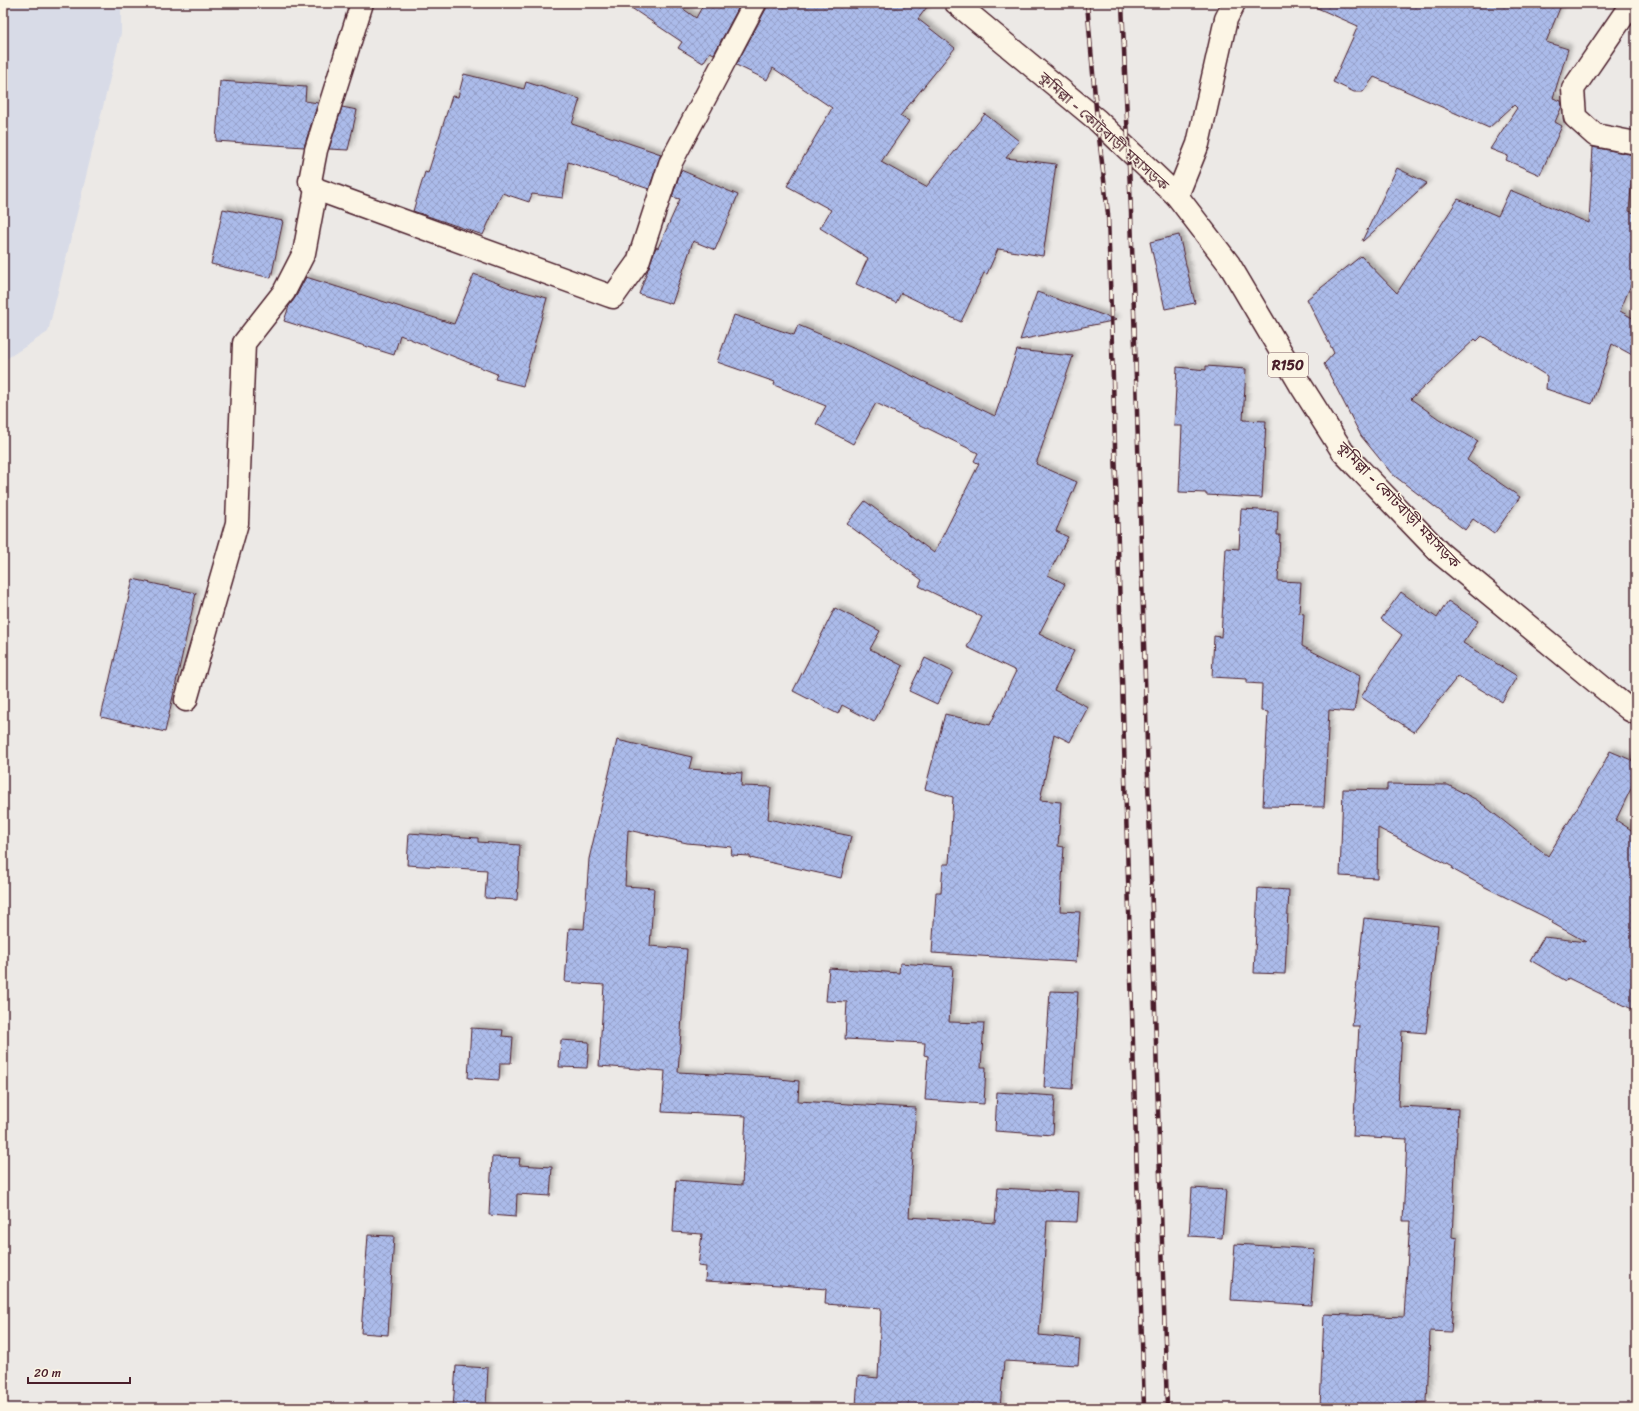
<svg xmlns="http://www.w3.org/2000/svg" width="1639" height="1411" font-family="Sriracha,'Noto Sans Bengali',sans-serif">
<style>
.built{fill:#d8dbe7}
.building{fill:url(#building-cross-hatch);stroke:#4a1f2b;filter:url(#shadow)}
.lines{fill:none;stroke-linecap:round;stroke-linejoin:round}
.minor-casing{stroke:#4a1f2b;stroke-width:25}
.primary-casing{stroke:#4a1f2b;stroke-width:25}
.minor{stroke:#fcf5e5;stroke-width:22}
.primary{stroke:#fcf5e5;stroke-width:22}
.rail-casing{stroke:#4a1f2b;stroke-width:4.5}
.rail{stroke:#fcf5e5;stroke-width:3;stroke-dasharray:9;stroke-linecap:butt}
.labels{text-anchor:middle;stroke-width:3;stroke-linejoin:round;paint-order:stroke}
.shield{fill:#fcf5e5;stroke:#7f5f63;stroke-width:1}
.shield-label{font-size:14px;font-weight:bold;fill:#4a1f2b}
.street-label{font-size:15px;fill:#4a1f2b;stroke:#fcf5e5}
</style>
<defs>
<pattern id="building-cross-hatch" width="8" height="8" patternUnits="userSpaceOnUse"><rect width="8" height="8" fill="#abbbea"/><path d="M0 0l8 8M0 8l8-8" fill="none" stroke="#95a0c9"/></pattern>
<filter id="shadow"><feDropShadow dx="3.5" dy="-3.5" stdDeviation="2" flood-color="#0004"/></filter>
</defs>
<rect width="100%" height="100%" fill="#ece9e6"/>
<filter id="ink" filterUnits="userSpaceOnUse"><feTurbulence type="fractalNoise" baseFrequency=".025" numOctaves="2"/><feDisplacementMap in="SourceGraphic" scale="8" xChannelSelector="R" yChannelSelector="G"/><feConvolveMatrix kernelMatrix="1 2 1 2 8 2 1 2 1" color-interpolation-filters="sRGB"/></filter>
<g filter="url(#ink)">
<!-- built -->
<path class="built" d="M3 3H121V33L48 332 3 361Z"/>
<!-- building -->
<g class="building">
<path d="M624 3H675L696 18 704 3H741L714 54 710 52 703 63 678 48 682 42Z"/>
<path d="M767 3H930L918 19 955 48 900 116 909 121 881 162 926 187 985 114 1019 141 1006 158 1056 164 1043 256 998 249 987 274 984 273 961 322 901 293 896 303 856 284 868 258 820 228 831 210 787 186 832 108 773 68 767 80 736 65 766 9Z"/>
<path d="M1306 3H1562L1546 42 1568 49 1553 98 1561 101 1562 106 1555 122 1562 126 1540 175 1506 160 1508 156 1490 149 1517 108 1514 105 1489 128 1374 77 1363 92H1354L1333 82 1358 26Z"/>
<path d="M464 74 524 89 526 82 580 99 572 124 661 154 649 189 568 162 563 198 532 194 529 202 502 193 483 235 413 211 425 172 428 173 452 96 458 97Z"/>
<path d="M220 81 306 87 305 101 318 103 304 147 216 141Z"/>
<path d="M342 107 357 110 348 150 329 149Z"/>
<path d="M1593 147 1634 155 1629 211 1636 214V273L1620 311 1636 320V357L1612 344 1592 404 1546 389 1547 376 1482 336 1477 341 1475 339 1411 399 1439 419 1478 441 1467 460 1520 497 1494 534 1473 519 1465 530 1392 474 1361 436 1324 364 1334 353 1307 299 1361 256 1397 293 1458 199 1498 216 1510 190 1589 223Z"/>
<path d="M1397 168 1427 183 1363 241H1362Z"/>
<path d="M681 170 738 195 715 250 693 241 672 304 639 294 656 247 658 248 680 199 672 197Z"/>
<path d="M223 209 283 221 271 278 211 264Z"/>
<path d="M1179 235 1195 303 1165 309 1150 242Z"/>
<path d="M474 274 510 288 547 298 523 386 495 379 497 374 400 335 394 355 284 321 289 306 295 298 306 277 454 324Z"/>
<path d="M1037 292 1117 320 1020 340Z"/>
<path d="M734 315 794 335 798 325 867 354 995 416 1017 350 1073 356 1036 464 1077 482 1056 531 1068 537 1048 575 1065 584 1039 634 1074 651 1054 690 1088 707 1070 742 1054 734 1040 800 1061 802 1058 846 1064 847 1060 911 1080 912 1076 962 932 953 936 892H941L943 864H949L953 797 925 789 945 714 990 725 1016 671 967 647 982 617 919 586 922 580 847 524 865 501 934 553 979 464 974 461 978 453 876 403 853 444 816 424 826 406 774 385 775 382 717 362Z"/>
<path d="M1206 366 1246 369 1243 420 1266 421 1262 498 1206 495V493L1179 492 1182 426H1174L1177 367 1206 370Z"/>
<path d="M1241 509 1278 511 1277 535H1280L1278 581 1301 582 1299 613 1304 614 1302 646 1360 676 1354 712 1329 710 1324 807 1263 806 1268 712 1261 711 1262 684 1247 683V679L1212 677 1214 636 1221 637 1226 548 1239 549Z"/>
<path d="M133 579 196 593 165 732 101 717Z"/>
<path d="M1401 592 1437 618 1448 601 1478 621 1463 643 1517 676 1502 702 1458 676 1414 732 1361 697 1402 635 1381 619Z"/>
<path d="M835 608 880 631 870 649 903 666 874 722 842 705 838 714 793 691Z"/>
<path d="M925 658 953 672 937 704 909 691Z"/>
<path d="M617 740 692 757 689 769 742 773 741 786 771 787 768 819 851 836 841 878 750 858V856L731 855 732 847 687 843 628 830 625 886 654 888 650 946 687 949 678 1072 771 1077 770 1078 799 1081 798 1101 916 1108 909 1217 995 1223 998 1188 1079 1192 1077 1222 1047 1221 1039 1335 1080 1339 1078 1365 1004 1361 1000 1408H891L856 1406 858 1376 878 1378 881 1308 825 1304 826 1289 780 1285 705 1281 706 1267 698 1266 702 1234 673 1232 676 1180 742 1185 746 1116 662 1112 665 1071 599 1066 604 985 565 982 569 928 584 929 589 859Z"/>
<path d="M1610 751 1636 762V778L1616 820 1636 833V1011L1568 978 1566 981 1530 960 1544 937 1586 942 1552 923 1553 921 1485 887 1452 869 1453 867 1378 828 1377 878 1340 876 1343 789 1387 790V784L1448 785 1477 800 1548 856 1603 765Z"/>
<path d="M409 833 478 838V842L520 845 517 900 485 898 487 870 407 865Z"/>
<path d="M1258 888 1289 890 1285 974 1254 973Z"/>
<path d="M1364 918 1438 926 1426 1033 1402 1031 1398 1106 1458 1109 1452 1237 1457 1238 1451 1332 1430 1331 1427 1402H1417V1408H1320L1324 1314 1404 1317 1410 1221H1403L1407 1139 1353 1136 1359 1026H1352Z"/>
<path d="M900 963 953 967 949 1022 984 1023 981 1067H986L984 1104 925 1100 928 1056 924 1055 925 1043 845 1039 847 1002 826 1001 829 968 899 973Z"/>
<path d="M1050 991 1078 992 1072 1089 1044 1087Z"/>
<path d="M471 1028 503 1030 502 1036 513 1037 511 1063H500L499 1080 468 1078Z"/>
<path d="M561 1040 589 1042 587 1068 559 1067Z"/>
<path d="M997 1092 1055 1096 1053 1135 995 1131Z"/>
<path d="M492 1157 520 1158 519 1165 552 1167 550 1196 517 1194 516 1217 489 1215Z"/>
<path d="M1192 1188 1226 1190 1222 1238 1189 1236Z"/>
<path d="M368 1235 394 1236 388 1335 361 1333Z"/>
<path d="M1235 1244 1315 1249 1311 1305 1231 1300Z"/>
<path d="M456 1366 488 1368 486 1408H453Z"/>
</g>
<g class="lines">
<defs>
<g id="minor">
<path d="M362 3 316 150 310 181 316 189 613 297 638 262 670 164 755 3"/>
<path d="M1632 3 1573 89 1575 117 1595 135 1636 143"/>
<path d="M1177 196 1198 144 1226 19 1234 3"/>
<path d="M186 700 237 523 244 343 284 292 304 253 316 189"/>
</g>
<path id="primary" d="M956 3 1097 120 1177 196 1229 264 1300 384 1343 452 1440 553 1630 710 1636 713"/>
</defs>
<!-- minor casing -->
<use href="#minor" class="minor-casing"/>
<!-- primary casing -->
<use href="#primary" class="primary-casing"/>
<!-- minor -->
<use href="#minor" class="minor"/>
<!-- primary -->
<use href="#primary" class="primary"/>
<defs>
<g id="rail">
<path d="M1087 3 1097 120 1108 214 1144 1408"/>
<path d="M1122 3 1131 212 1167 1408"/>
</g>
</defs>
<!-- rail casing -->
<use href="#rail" class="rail-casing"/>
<!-- rail -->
<use href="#rail" class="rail"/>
</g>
</g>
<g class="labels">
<!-- shield labels -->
<rect class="shield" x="1268" y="353" width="40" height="24" rx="3"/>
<g class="shield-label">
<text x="1288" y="370">R150</text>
</g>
<!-- street labels -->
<g class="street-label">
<text transform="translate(1104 131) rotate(42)" y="5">কুমিল্লা - কোটবাড়ী মহাসড়ক</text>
<text transform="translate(1399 505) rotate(46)" y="5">কুমিল্লা - কোটবাড়ী মহাসড়ক</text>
</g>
</g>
<!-- margin -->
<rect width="1639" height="1411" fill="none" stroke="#fcf5e5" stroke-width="16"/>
<rect x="8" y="8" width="1623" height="1395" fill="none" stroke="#4a1f2b" stroke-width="1.5" filter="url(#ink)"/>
<!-- scale -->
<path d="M28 1377v6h102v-6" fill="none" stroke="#4a1f2b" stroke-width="2"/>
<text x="34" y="1377" font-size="12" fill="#4a1f2b" stroke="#fcf5e5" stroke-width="3" paint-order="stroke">20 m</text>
</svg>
